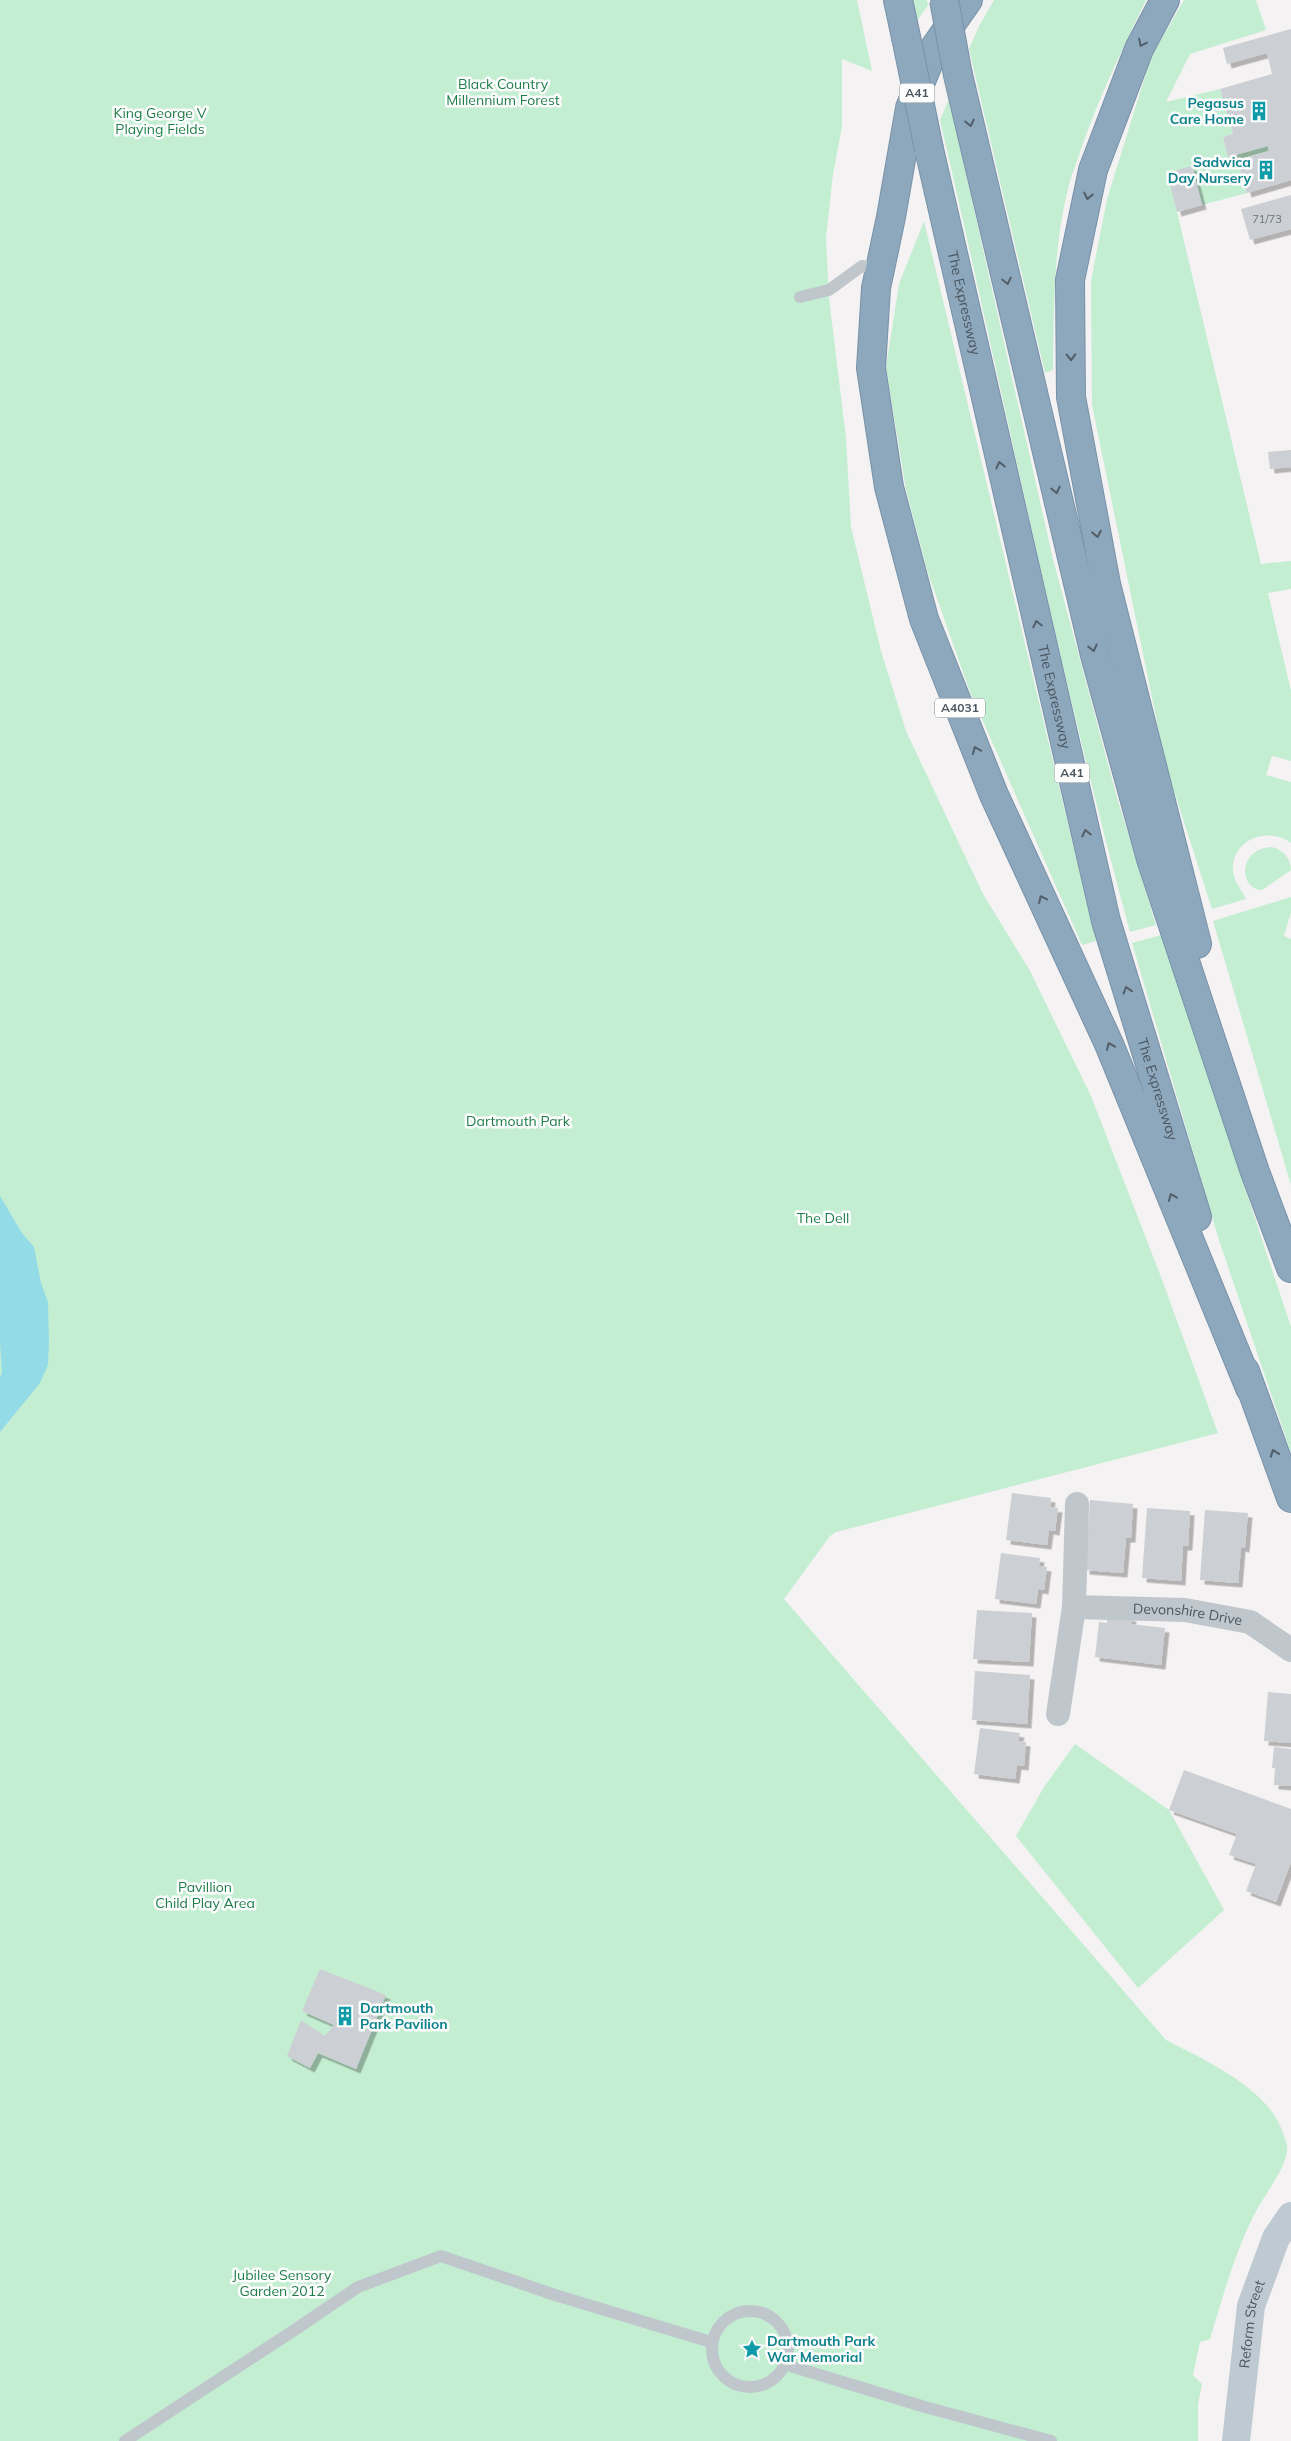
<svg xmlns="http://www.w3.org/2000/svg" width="1291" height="2441" font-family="Mulish,sans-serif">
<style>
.green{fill:#c4eed2}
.water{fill:#94dbe8}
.building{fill:#cccfd4;filter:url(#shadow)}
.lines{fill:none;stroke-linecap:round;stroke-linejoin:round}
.highway-casing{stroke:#7892a9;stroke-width:30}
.lane{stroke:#bfc7cd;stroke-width:12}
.street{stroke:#bfc7cd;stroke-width:24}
.secondary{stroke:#bfc9d2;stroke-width:28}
.highway{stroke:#8da7bd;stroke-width:28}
.highway-bridge-casing{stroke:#7892a9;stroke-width:30;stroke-linecap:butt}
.highway-bridge{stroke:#8da7bd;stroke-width:28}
.oneway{stroke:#525e68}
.labels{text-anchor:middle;stroke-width:5;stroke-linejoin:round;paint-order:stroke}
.number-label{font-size:11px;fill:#6b747c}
.shield{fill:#fff;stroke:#81898f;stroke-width:1}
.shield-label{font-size:12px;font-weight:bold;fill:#4b565f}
.park-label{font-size:14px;fill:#1d7e48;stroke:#fff}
.culture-label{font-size:14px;font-weight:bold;fill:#0d838f;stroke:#fff;text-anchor:end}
.street-label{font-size:14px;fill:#4b565f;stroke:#fff}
</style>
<defs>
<filter id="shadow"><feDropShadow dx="4.5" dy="4.5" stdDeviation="0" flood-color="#0004"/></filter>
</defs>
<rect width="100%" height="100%" fill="#f4f2f2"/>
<!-- green -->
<g class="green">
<path d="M0 0H857L872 71 842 59V127L833 174 826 238 829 298 846 438 851 527 881 651 906 731 983 894 1030 971 1091 1096 1161 1277 1218 1433 836 1532 830 1536 784 1599 1166 2040C1206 2061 1271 2089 1284 2136 1286 2141 1288 2146 1287 2151 1285 2171 1260 2200 1251 2221 1233 2259 1222 2299 1210 2339L1200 2342 1193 2375 1202 2384 1198 2404V2441H0Z"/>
<path d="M912 0H927L928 5 917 21Z"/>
<path d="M994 0H1146C1122 49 1099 98 1081 149 1077 162 1071 176 1068 189 1053 248 1054 310 1053 370L1045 373 969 49 979 26Z"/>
<path d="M1184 0H1256L1266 30 1190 54 1166 102 1220 89 1233 134 1223 137 1228 157 1268 145 1269 151 1237 160 1247 193 1202 205 1192 167 1177 212 1261 564 1291 561V589L1268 593 1291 691V761L1272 756 1266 775 1291 782V843C1268 826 1231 839 1233 871 1234 882 1242 890 1246 899L1212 909 1166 766 1092 405 1091 281 1107 199 1151 57Z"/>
<path d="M949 99 1053 559 1116 794 1156 925 1130 932C1057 664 1003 391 940 120Z"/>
<path d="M924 221 1096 941 1082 945 970 692 928 573 906 490 886 367 899 284Z"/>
<path d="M1272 847C1284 851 1290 857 1291 870L1262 890C1238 889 1238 848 1272 847Z"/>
<path d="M1291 897V912L1284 936 1291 939V1185L1213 921Z"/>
<path d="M1161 935 1291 1327V1453L1218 1237 1132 943Z"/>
<path d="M1075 1744 1169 1810 1224 1910 1138 1988 1016 1836 1044 1787Z"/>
</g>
<!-- water -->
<path class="water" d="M0 1196 22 1233 34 1247 41 1283 48 1302 49 1342 48 1365 40 1383 0 1432V1378L2 1372 0 1343Z"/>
<!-- building -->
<g class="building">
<path d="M1291 29V180L1247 193 1237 160 1269 151 1268 146 1228 157 1223 137 1233 134 1220 89 1272 74 1267 53 1227 64 1223 48Z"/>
<path d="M1192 166 1202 205 1177 212 1167 173Z"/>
<path d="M1291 195V229L1250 240 1241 209Z"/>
<path d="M1291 450V467L1270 469 1268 452Z"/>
<path d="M1012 1493 1051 1498 1050 1507 1058 1508 1055 1531 1049 1530 1047 1545 1006 1540Z"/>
<path d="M1090 1500 1133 1504 1131 1538H1126L1123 1573 1085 1570Z"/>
<path d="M1147 1508 1190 1511 1188 1546H1183L1181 1581 1142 1578Z"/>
<path d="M1205 1510 1248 1513 1245 1548 1241 1547 1238 1583 1200 1580Z"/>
<path d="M1001 1553 1040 1558 1039 1566 1047 1567 1044 1590 1038 1589 1036 1604 995 1599Z"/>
<path d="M977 1610 1032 1613 1029 1662 973 1659Z"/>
<path d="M1108 1614 1132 1617 1131 1624 1165 1628 1161 1665 1095 1657 1099 1622 1107 1623Z"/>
<path d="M975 1671 1030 1675 1027 1724 972 1720Z"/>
<path d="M1268 1692 1291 1694V1743L1264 1741Z"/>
<path d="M980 1728 1020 1733 1018 1741 1026 1742 1024 1766 1017 1765 1015 1779 974 1774Z"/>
<path d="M1274 1747 1291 1749V1786L1274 1785 1275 1768H1272Z"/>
<path d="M1184 1770 1291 1809V1862L1276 1902 1246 1891 1256 1864 1229 1855 1237 1834 1169 1810Z"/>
<path d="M320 1969 386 1995 356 2069 318 2053 310 2068 287 2056 301 2020 325 2036 334 2025 302 2011Z"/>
</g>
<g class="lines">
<defs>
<g id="highway">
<path d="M898 0 906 37"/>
<path d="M968 0 935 47 910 108 891 217 876 288 871 368 889 487 924 619 994 795 1109 1044 1250 1388"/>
<path d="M1165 0 1139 49 1093 170 1070 280 1071 397 1106 584 1197 944"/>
<path d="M958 75 1095 655 1151 859 1255 1172 1291 1268"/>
<path id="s3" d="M929 149 1106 921 1197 1217"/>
<path d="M1245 1371 1291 1498"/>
</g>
</defs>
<!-- highway casing -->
<use href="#highway" class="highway-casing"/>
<!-- lane -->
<g class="lane">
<path d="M800 297 829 290 862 266 880 269"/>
<circle cx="750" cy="2349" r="38"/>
<path d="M787 2365 925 2407 1051 2441"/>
<path d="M125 2441 296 2329 358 2287 441 2256 555 2295 711 2342"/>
</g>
<!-- street -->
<g class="street">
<path id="s1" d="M1074 1607 1185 1610 1250 1622 1291 1650"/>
<path d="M1058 1714 1074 1607 1077 1504"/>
</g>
<!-- secondary -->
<path class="secondary" id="s2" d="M1236 2441 1251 2306 1276 2238 1291 2216"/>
<!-- highway -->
<use href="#highway" class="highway"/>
<defs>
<g id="highway-bridge">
<path d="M944 0 958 75"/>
<path d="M906 37 929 149"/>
</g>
</defs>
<!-- highway-bridge casing -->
<use href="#highway-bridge" class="highway-bridge-casing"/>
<!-- highway-bridge -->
<use href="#highway-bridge" class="highway-bridge"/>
</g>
<!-- one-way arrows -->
<defs><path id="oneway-chevron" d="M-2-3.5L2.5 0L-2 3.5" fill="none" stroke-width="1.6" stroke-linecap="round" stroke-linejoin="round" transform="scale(1.25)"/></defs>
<g class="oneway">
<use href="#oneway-chevron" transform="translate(1142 43) rotate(116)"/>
<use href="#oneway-chevron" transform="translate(970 123) rotate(77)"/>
<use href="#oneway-chevron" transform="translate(1088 196) rotate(102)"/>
<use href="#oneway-chevron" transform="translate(1007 281) rotate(77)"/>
<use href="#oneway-chevron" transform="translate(1071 357) rotate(89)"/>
<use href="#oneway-chevron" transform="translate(1000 465) rotate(-103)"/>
<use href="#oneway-chevron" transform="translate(1056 490) rotate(77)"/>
<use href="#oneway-chevron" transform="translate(1097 534) rotate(79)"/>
<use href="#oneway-chevron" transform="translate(1037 624) rotate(-103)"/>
<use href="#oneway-chevron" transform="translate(1093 648) rotate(77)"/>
<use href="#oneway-chevron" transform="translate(976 750) rotate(-112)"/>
<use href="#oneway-chevron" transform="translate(1086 833) rotate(-103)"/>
<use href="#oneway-chevron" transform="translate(1042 899) rotate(-115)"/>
<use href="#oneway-chevron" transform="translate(1127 990) rotate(-107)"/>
<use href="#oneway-chevron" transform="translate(1110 1046) rotate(-113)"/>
<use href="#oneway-chevron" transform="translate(1172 1197) rotate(-112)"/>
<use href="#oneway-chevron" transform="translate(1274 1453) rotate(-110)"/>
</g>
<!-- icons -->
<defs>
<symbol id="building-bare" viewBox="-9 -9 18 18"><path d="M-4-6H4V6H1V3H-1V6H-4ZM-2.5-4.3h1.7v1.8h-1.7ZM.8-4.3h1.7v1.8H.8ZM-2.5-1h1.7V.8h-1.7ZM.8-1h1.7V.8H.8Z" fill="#0f9aa8" stroke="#fff" stroke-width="2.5" paint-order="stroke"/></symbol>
<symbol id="sight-bare" viewBox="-9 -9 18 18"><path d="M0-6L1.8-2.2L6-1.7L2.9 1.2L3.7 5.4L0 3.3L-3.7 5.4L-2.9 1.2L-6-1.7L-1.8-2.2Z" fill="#0f9aa8" stroke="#fff" stroke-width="2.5" paint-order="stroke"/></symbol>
</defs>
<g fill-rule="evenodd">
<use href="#building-bare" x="1245" y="97" width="28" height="28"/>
<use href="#building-bare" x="1252" y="156" width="28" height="28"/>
<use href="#building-bare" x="331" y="2002" width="28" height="28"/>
<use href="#sight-bare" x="738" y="2335" width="28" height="28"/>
</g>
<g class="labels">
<!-- number labels -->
<g class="number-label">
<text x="1267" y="223">71/73</text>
</g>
<!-- shield labels -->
<g class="shield">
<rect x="899.5" y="83.5" width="35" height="19" rx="4"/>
<rect x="935" y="698.5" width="50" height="19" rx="4"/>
<rect x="1054.5" y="763.5" width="35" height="19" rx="4"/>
</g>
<g class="shield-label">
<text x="917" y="97">A41</text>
<text x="960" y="712">A4031</text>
<text x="1072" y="777">A41</text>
</g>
<!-- park labels -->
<g class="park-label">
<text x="503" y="89">Black Country<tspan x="503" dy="16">Millennium Forest</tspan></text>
<text x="160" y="118">King George V<tspan x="160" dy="16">Playing Fields</tspan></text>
<text x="518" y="1126">Dartmouth Park</text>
<text x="823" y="1223">The Dell</text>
<text x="205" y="1892">Pavillion<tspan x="205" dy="16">Child Play Area</tspan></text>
<text x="282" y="2280">Jubilee Sensory<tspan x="282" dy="16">Garden 2012</tspan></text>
</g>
<!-- culture labels -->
<g class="culture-label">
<text x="1244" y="108">Pegasus<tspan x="1244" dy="16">Care Home</tspan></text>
<text x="1251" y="167">Sadwica<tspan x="1251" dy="16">Day Nursery</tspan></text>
<text x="360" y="2013" text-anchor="start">Dartmouth<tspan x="360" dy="16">Park Pavilion</tspan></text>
<text x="767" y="2346" text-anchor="start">Dartmouth Park<tspan x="767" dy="16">War Memorial</tspan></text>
</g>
<!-- street labels -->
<g class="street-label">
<text dy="5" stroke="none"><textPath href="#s3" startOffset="158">The Expressway</textPath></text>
<text dy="5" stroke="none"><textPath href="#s3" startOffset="562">The Expressway</textPath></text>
<text dy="5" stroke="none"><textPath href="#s3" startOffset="968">The Expressway</textPath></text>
<text dy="5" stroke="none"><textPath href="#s1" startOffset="114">Devonshire Drive</textPath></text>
<text dy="5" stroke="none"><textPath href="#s2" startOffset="118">Reform Street</textPath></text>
</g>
</g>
</svg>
